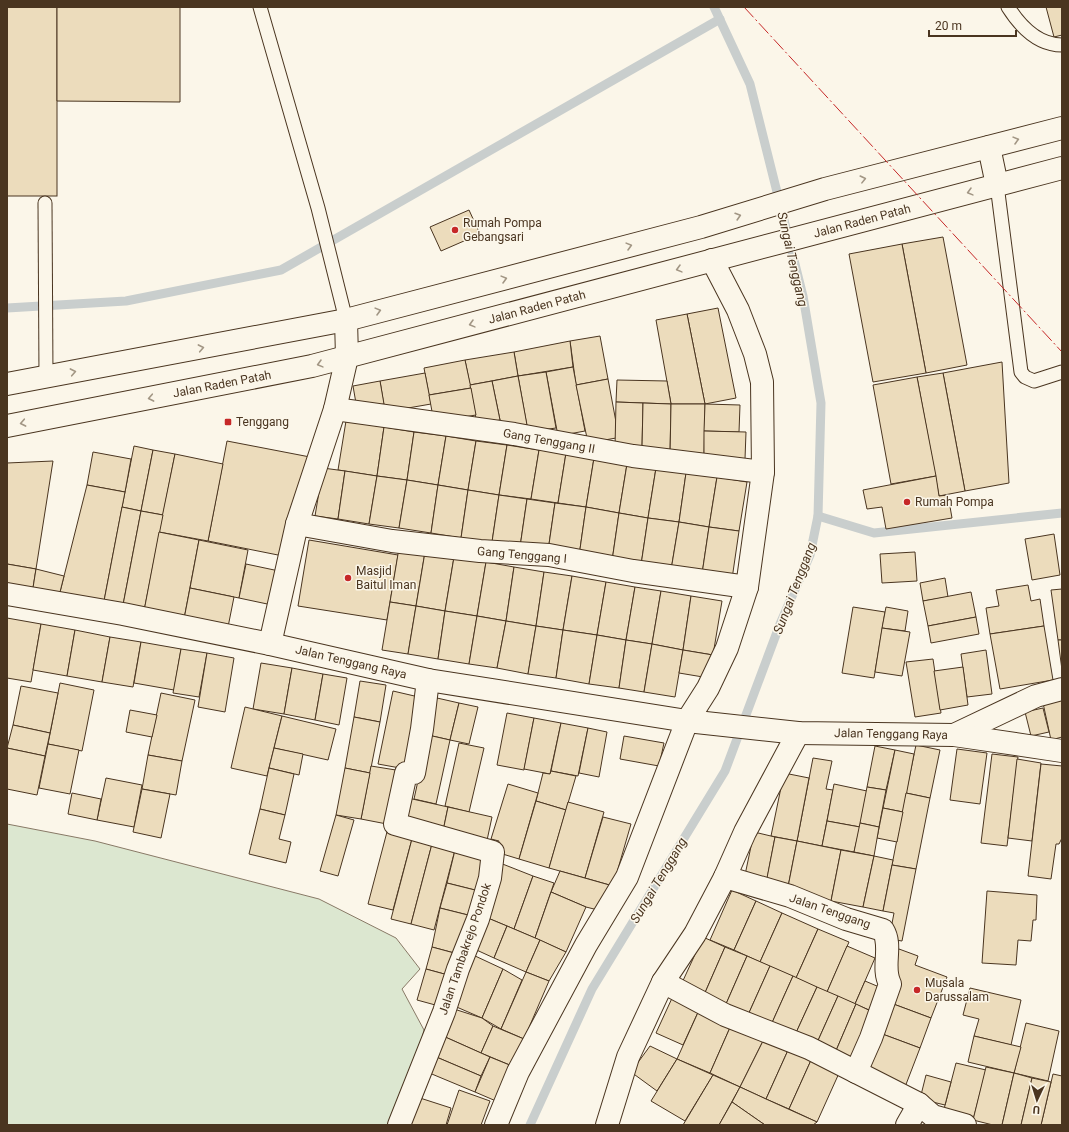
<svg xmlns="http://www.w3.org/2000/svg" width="1069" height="1132" font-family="Roboto,sans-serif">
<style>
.green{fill:#dce7d0;stroke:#887966}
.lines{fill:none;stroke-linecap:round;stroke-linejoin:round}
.stream{stroke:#c9cecd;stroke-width:9}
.building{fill:#ecdcbc;stroke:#4a3520}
.lane-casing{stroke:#4a3520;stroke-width:15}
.street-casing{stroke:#4a3520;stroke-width:24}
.highway-casing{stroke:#4a3520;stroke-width:24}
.lane{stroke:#fbf6e9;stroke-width:13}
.street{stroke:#fbf6e9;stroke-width:22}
.highway{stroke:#fbf6e9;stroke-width:22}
.power{stroke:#c62828;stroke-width:1;stroke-dasharray:14 3 2 3;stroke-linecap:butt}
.oneway{stroke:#a29684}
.poi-dot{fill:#c62828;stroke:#fbf6e9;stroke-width:1.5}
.labels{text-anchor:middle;stroke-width:3;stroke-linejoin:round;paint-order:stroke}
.street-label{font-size:12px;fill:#4a3520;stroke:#fbf6e9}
.poi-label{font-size:12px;fill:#4a3520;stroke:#fbf6e9;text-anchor:start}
.water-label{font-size:13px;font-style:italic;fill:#4a3520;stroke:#fbf6e9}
</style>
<rect width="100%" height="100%" fill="#fbf6e9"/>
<!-- green -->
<path class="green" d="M7 824 95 841 319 899 396 938 420 969 402 989 424 1030 419 1051 389 1125H7Z"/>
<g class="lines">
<!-- stream -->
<g class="stream">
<path d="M7 308 126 301 281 270 720 19"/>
<path d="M818 516 874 533 1062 513"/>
<path d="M530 1125 592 989 725 771 780 624 810 555 818 516 821 403 803 296 750 84 714 7"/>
</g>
</g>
<!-- building -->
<g class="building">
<rect x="7" y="7" width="50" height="189"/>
<path d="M57 7H180V102L57 101Z"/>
<path d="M1046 7H1062V35L1054 37Z"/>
<path d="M469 210 480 234 441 251 430 227Z"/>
<path d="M943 237 967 365 926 373 902 244Z"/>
<path d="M902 244 926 373 873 382 849 254Z"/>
<path d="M718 308 736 398 705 404 687 314Z"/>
<path d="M687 314 705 404H671L656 320Z"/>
<path d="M600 336 608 379 576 385 570 341Z"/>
<path d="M570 341 573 367 518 376 514 352Z"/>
<path d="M514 352 518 376 470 385 465 360Z"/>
<path d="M465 360 471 388 429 395 424 368Z"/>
<path d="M1002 362 1009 483 965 491 943 373Z"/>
<path d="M573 367 585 431 558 436 546 372Z"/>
<path d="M546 372 556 428 528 432 518 376Z"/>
<path d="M425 373 431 404 385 412 380 381Z"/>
<path d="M943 373 965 491 939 496 917 377Z"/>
<path d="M518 376 527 425 502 430 492 381Z"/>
<path d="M917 377 936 476 891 484 873 385Z"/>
<path d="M608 379 616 422V438L588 443 576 385Z"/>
<path d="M617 380 667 381 671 404 616 402Z"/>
<path d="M380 381 384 404 357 409 353 386Z"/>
<path d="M492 381 500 420 477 424 470 385Z"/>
<path d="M471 388 476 415 446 420 433 417 429 395Z"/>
<path d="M616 402 643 403 642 448 615 447Z"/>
<path d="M643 403 671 404 670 453 642 448Z"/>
<path d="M671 404H705L704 458 670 457Z"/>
<path d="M705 404 740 405 739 432 704 431Z"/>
<path d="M346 421 384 427 377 476 338 470Z"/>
<path d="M384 427 414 432 407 480 377 476Z"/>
<path d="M704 431 746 432 745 459 704 458Z"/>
<path d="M414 432 446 436 438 485 407 480Z"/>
<path d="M446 436 476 441 468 490 438 485Z"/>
<path d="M227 441 310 457 283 556 208 541Z"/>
<path d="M476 441 507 445 499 495 468 490Z"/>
<path d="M507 445 539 450 531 499 499 495Z"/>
<path d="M134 446 153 450 141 511 122 507Z"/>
<path d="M153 450 175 454 163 515 141 511Z"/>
<path d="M539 450 566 453 558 503 531 499Z"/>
<path d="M93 452 131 459 125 492 87 485Z"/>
<path d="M566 453 594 458 586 507 558 503Z"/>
<path d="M175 454 223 464 208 541 159 532Z"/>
<path d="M594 458 627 464 619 513 586 507Z"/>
<path d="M53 461 36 569 7 564V463Z"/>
<path d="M627 464 656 468 648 518 619 513Z"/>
<path d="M323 468 345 471 338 519 315 516Z"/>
<path d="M656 468 686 473 679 522 648 518Z"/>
<path d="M345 471 377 476 369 524 338 519Z"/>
<path d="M686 473 717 477 709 527 679 522Z"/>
<path d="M377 476 407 480 399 528 369 524Z"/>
<path d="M936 476 939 496 948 495 952 518 886 529 882 507 867 509 863 490Z"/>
<path d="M717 477 747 482 739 531 709 527Z"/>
<path d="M407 480 438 485 431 533 399 528Z"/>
<path d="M87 485 125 492 104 601 58 600Z"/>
<path d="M438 485 468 490 461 538 431 533Z"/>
<path d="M468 490 499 495 492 542 461 538Z"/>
<path d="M499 495 527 499 520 547 492 542Z"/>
<path d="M527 499 555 503 548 551 520 547Z"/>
<path d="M555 503 586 507 579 556 548 551Z"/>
<path d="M122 507 141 511 123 605 104 601Z"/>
<path d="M586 507 619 513 612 561 579 556Z"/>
<path d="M141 511 163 515 144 611 123 605Z"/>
<path d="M619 513 648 518 641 565 612 561Z"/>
<path d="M648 518 679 522 671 570 641 565Z"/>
<path d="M679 522 709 527 702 574 671 570Z"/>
<path d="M709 527 739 531 732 579 702 574Z"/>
<path d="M159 532 199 540 184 619 144 611Z"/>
<path d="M1054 534 1060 575 1032 580 1025 539Z"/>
<path d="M199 540 248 550 239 598 190 588Z"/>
<path d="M309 540 398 555 387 620 298 606Z"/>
<path d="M399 548 425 552 416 606 390 602Z"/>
<path d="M425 552 454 557 445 611 416 606Z"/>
<path d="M915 552 917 581 882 583 880 554Z"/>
<path d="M454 557 486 562 477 616 445 611Z"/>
<path d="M486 562 514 567 506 621 477 616Z"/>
<path d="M7 564 36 569 32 594 7 590Z"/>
<path d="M246 564 279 571 272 605 239 598Z"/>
<path d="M514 567 544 572 536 626 506 621Z"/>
<path d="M36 569 64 576 58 600 32 594Z"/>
<path d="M544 572 572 576 563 630 536 626Z"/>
<path d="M572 576 606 582 597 635 563 630Z"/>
<path d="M945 578 948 597 923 601 920 583Z"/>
<path d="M606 582 635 587 626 640 597 635Z"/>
<path d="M1028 585 1031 601 1040 599 1044 626 990 634 986 608 999 606 996 590Z"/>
<path d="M635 587 661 591 652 644 626 640Z"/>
<path d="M190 588 234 597 228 627 184 619Z"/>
<path d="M1062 589V640H1058L1051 590Z"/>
<path d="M661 591 691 596 683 650 652 644Z"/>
<path d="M971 592 976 617 928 626 923 601Z"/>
<path d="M691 596 722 601 713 655 683 650Z"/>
<path d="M390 602 416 606 408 654 382 650Z"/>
<path d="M416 606 445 611 438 659 408 654Z"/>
<path d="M853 607 885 612 874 678 842 673Z"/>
<path d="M886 607 908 611 905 631 882 628Z"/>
<path d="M445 611 477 616 469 664 438 659Z"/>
<path d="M477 616 506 621 497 668 469 664Z"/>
<path d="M976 617 979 634 931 643 928 626Z"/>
<path d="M7 618 41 624 31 682 7 678Z"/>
<path d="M506 621 536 626 528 674 497 668Z"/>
<path d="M41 624 75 630 67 676 33 670Z"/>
<path d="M536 626 563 630 556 678 528 674Z"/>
<path d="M1044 626 1053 680 1000 689 990 634Z"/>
<path d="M882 628 910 632 902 676 875 672Z"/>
<path d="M75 630 110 637 102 682 67 676Z"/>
<path d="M563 630 597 635 589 684 556 678Z"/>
<path d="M597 635 626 640 619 688 589 684Z"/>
<path d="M110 637 141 642 133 687 102 682Z"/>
<path d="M626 640 652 644 644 692 619 688Z"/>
<path d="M1058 640H1062V670Z"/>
<path d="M141 642 181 649 174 690 134 683Z"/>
<path d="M652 644 683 650 675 697 644 692Z"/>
<path d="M181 649 207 653 199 697 173 693Z"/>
<path d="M683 650 713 655 709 678 679 673Z"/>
<path d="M986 650 992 694 967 697 961 654Z"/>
<path d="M207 653 234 658 225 712 198 707Z"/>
<path d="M933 659 941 713 915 717 906 662Z"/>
<path d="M261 663 292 668 284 714 253 709Z"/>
<path d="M963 667 968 705 940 710 934 671Z"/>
<path d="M292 668 323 674 315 720 284 714Z"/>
<path d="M323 674 347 678 339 725 315 720Z"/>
<path d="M360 681 386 685 380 722 354 717Z"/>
<path d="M60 683 94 690 82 751 48 744Z"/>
<path d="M21 686 58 693 50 733 13 725Z"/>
<path d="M393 691 423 698 411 770 378 764Z"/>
<path d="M161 693 195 700 182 761 148 755Z"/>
<path d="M437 698 459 703 450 740 428 735Z"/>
<path d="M1062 699V737L1051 740 1043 703Z"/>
<path d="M459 703 478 707 469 744 450 740Z"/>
<path d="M245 707 282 716 267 776 231 768Z"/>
<path d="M1043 708 1049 732 1031 736 1025 712Z"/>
<path d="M130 710 157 715 152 737 126 732Z"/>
<path d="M507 713 534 718 524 770 497 765Z"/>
<path d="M282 716 336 729 328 760 274 748Z"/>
<path d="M354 717 380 722 370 773 345 768Z"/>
<path d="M534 718 561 723 550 774 524 769Z"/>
<path d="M561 723 588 728 578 776 551 771Z"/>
<path d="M13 725 50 733 45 756 7 748Z"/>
<path d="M588 728 607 732 599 777 579 773Z"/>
<path d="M428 735 450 740 436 804 414 799Z"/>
<path d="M624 736 664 743 659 766 620 759Z"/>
<path d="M459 743 484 748 469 812 445 806Z"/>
<path d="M48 744 79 750 70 794 39 788Z"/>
<path d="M916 745 940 750 930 798 906 793Z"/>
<path d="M875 746 895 750 886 790 867 787Z"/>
<path d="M7 748 45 756 37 795 7 789Z"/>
<path d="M274 748 303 754 299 775 269 768Z"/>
<path d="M957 749 987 753 980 804 950 800Z"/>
<path d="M895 750 914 754 903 812 883 808Z"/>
<path d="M992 754 1018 757 1007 846 981 843Z"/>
<path d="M148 755 182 761 176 795 142 789Z"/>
<path d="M813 758 832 761 826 789 833 790 822 846 797 841Z"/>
<path d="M1017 759 1041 763 1032 841 1008 838Z"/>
<path d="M1041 764 1062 766V838L1059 844H1056L1051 879 1028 876Z"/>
<path d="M371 766 402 771 392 825 361 819Z"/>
<path d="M269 768 294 774 285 815 260 809Z"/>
<path d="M345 768 370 773 361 819 336 815Z"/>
<path d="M551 771 576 776 566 810 536 801 543 773 550 774Z"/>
<path d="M784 773 809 778 797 841 771 836Z"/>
<path d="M106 778 142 785 134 827 97 820Z"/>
<path d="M508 784 538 793 519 859 496 852 499 841 491 839Z"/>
<path d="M834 784 867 791 860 827 827 821Z"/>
<path d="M867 787 886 790 879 827 860 823Z"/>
<path d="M142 789 170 794 161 838 133 832Z"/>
<path d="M72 793 101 799 97 820 68 814Z"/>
<path d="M906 793 930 798 916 869 892 865Z"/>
<path d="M408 798 448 807 443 831 403 822Z"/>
<path d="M536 801 566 810 549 868 519 859Z"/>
<path d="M568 802 604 812 585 878 549 868Z"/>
<path d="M448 807 492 817 486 845 443 831Z"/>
<path d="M883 808 903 812 897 842 877 838Z"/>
<path d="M260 809 285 815 279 839 291 842 286 863 249 854Z"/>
<path d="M336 815 354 820 338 876 320 871Z"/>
<path d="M603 817 631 824 613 886 585 878Z"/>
<path d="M827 821 860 827 854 852 822 846Z"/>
<path d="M860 823 879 827 874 856 854 852Z"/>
<path d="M388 828 413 835 393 910 368 904Z"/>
<path d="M754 832 775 837 767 879 745 875Z"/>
<path d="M413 835 433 840 411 924 391 919Z"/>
<path d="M775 837 797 841 788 887 766 883Z"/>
<path d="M433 840 456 846 434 930 411 924Z"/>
<path d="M797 841 841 850 831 901 787 892Z"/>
<path d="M456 846 489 855 479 891 447 883Z"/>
<path d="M841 850 874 856 863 907 831 901Z"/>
<path d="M874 856 893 860 883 911 863 907Z"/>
<path d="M500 863 533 876 514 929 483 916Z"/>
<path d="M892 865 916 869 902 941 889 939 894 913 883 911Z"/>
<path d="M560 871 613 886 602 911 586 907 551 892Z"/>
<path d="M533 876 554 883 535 938 514 929Z"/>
<path d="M447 883 479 891 468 915 440 908Z"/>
<path d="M732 890 756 901 734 950 710 940Z"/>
<path d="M987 891 1037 895 1036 920H1033L1031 941 1018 940 1016 965 982 963Z"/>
<path d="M551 892 586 907 566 952 535 938Z"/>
<path d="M756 901 782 913 760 962 734 950Z"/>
<path d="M440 908 468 915 458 954 432 947Z"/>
<path d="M782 913 818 929 796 978 760 962Z"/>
<path d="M483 916 507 926 494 958 470 947Z"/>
<path d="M507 926 540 940 526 972 494 958Z"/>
<path d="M818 929 849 942 827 992 796 978Z"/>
<path d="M703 937 725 947 704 995 681 985Z"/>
<path d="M540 940 566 952 549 981 526 972Z"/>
<path d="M847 946 875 958 855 1004 827 992Z"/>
<path d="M432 947 458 954 448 975 426 969Z"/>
<path d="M725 947 747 956 726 1004 704 995Z"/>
<path d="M899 949 918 956 915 965 947 977 931 1018 888 1002 889 975Z"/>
<path d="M473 955 503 969 482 1018 452 1005Z"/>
<path d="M747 956 770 966 748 1015 726 1004Z"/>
<path d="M770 966 793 976 771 1025 748 1015Z"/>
<path d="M426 969 448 975 439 1006 417 1000Z"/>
<path d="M503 969 522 980 501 1029 482 1018Z"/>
<path d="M526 972 549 981 524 1039 501 1029Z"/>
<path d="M793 976 817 987 795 1035 771 1025Z"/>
<path d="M865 981 884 989 874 1012 855 1004Z"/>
<path d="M817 987 838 996 816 1045 795 1035Z"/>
<path d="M970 988 1021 1000 1011 1045 974 1036 979 1019 963 1015Z"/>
<path d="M673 996 700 1008 683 1045 656 1033Z"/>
<path d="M838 996 856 1004 835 1053 816 1045Z"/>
<path d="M888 1002 931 1018 920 1048 877 1032Z"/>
<path d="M856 1004 879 1015 858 1063 835 1053Z"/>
<path d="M700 1008 732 1023 710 1073 677 1059Z"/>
<path d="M454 1009 482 1018 493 1026 481 1053 443 1036Z"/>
<path d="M732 1023 765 1037 740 1087 710 1073Z"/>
<path d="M1026 1023 1059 1031 1048 1081 1014 1073Z"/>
<path d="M493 1026 524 1039 512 1066 481 1053Z"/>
<path d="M877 1032 920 1048 905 1087 862 1071Z"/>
<path d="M443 1036 490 1057 481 1076 434 1056Z"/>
<path d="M974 1036 1021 1047 1014 1073 968 1062Z"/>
<path d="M765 1037 789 1048 766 1099 740 1087Z"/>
<path d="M650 1046 677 1059 657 1091 631 1072Z"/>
<path d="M789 1048 812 1058 789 1109 766 1099Z"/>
<path d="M434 1056 481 1076 475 1092 427 1072Z"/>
<path d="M490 1057 512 1066 496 1101 475 1092Z"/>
<path d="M812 1058 840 1071 817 1122 789 1109Z"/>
<path d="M677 1059 713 1075 685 1121 651 1101Z"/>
<path d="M956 1063 986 1070 973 1120 943 1113Z"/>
<path d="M986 1067 1014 1073 1002 1125H993L973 1120Z"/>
<path d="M1014 1073 1032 1078 1021 1125H1002Z"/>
<path d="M1053 1074 1062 1076V1125H1041Z"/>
<path d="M713 1075 740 1087 719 1125H683Z"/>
<path d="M926 1075 951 1082 945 1105 920 1099Z"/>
<path d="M1032 1078 1051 1082 1041 1125H1021Z"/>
<path d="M740 1087 766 1099 817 1122 813 1125H765L732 1102Z"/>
<path d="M459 1090 490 1101 481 1125H447Z"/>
<path d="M420 1098 451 1108 446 1125H411Z"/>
<path d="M732 1102 765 1125H719Z"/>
</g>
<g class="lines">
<defs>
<g id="lane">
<path d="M260 7 318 208 346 320"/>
<path d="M1008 7C1020 26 1038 45 1062 45"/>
<path d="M997 185 1021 372 1025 377 1034 381 1062 372"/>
<path d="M45 203 46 377"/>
</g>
<g id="street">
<path d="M335 409 514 434 633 456 763 472"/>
<path d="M297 524 392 541 480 551 549 555 633 571 747 587"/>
<path d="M7 594 123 614 270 644 428 680 687 721 798 733 954 735 1036 696 1062 689"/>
<path d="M270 644 297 524 335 409 347 357 346 320"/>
<path d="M954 735 1062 751"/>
<path d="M725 877 790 896 846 919 883 930C893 946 881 967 890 984L871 1038 856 1072"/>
<path d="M663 982 725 1015 809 1048 919 1104 933 1116 965 1125"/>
<path d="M399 1125 444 1012 458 969 478 919 490 878 493 852 395 824 406 773H414L422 729 428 680"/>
<path d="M496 1125 518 1072 586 945 627 877 687 721 708 688 727 648 747 587 763 472 762 382 755 354 738 310 712 260"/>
<path d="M607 1125 628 1057 663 982 695 934 725 877 745 832 798 733"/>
<path d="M907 1125 919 1104"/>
</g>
<g id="highway">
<path d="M989 147 997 185"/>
<path d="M7 384 346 320 701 227 825 189 1062 128"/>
<path d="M7 426 312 366 1062 168"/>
</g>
</defs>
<!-- lane casing -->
<use href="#lane" class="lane-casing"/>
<!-- street casing -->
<use href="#street" class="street-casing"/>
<!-- highway casing -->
<use href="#highway" class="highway-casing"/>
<!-- lane -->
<use href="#lane" class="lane"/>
<!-- street -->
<use href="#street" class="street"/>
<!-- highway -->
<use href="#highway" class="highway"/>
<!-- power -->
<path class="power" d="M744 7 1062 352"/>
</g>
<!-- one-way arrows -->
<defs><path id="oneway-chevron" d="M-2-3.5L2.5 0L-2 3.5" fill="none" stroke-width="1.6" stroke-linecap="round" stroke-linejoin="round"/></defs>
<g class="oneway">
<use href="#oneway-chevron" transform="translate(1016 140) rotate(-15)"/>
<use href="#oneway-chevron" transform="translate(863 179) rotate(-14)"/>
<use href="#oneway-chevron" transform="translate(970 192) rotate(165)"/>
<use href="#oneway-chevron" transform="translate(738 216) rotate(-17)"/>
<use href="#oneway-chevron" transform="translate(629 246) rotate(-15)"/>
<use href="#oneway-chevron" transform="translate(679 269) rotate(165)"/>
<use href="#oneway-chevron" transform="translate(504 279) rotate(-15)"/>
<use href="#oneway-chevron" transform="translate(378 311) rotate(-15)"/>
<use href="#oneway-chevron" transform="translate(472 324) rotate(165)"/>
<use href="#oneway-chevron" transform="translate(201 348) rotate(-11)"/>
<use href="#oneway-chevron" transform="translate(320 364) rotate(165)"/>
<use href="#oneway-chevron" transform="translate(73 372) rotate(-11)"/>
<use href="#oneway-chevron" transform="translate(151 398) rotate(169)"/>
<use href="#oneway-chevron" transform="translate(23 423) rotate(169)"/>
</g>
<!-- markers -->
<g class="poi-dot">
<circle cx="455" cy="230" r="4"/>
<rect x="224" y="418" width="8" height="8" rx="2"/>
<circle cx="907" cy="502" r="4"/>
<circle cx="348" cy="578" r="4"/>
<circle cx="917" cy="990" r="4"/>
</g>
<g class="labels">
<!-- street labels -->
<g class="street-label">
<text transform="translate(862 221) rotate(-15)" y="4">Jalan Raden Patah</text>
<text transform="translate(537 307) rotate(-15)" y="4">Jalan Raden Patah</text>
<text transform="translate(222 384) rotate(-11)" y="4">Jalan Raden Patah</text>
<text transform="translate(549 441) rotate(10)" y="4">Gang Tenggang II</text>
<text transform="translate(522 555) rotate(5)" y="4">Gang Tenggang I</text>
<text transform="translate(351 662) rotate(13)" y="4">Jalan Tenggang Raya</text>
<text transform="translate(891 734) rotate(1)" y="4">Jalan Tenggang Raya</text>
<text transform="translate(830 911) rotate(19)" y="4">Jalan Tenggang</text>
<text transform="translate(465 949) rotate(-71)" y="4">Jalan Tambakrejo Pondok</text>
</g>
<!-- poi labels -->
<g class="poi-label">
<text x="463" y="227">Rumah Pompa<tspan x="463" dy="14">Gebangsari</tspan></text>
<text x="236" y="426">Tenggang</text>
<text x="915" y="506">Rumah Pompa</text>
<text x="356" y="575">Masjid<tspan x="356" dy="14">Baitul Iman</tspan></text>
<text x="925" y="987">Musala<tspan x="925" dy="14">Darussalam</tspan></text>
</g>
<!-- water labels -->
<g class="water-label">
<text transform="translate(793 259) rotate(77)" y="5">Sungai Tenggang</text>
<text transform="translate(794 588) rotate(-69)" y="5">Sungai Tenggang</text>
<text transform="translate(658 880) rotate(-59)" y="5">Sungai Tenggang</text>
</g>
</g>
<!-- border -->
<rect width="1069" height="1132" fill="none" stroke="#4a3520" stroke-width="16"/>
<!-- north arrow -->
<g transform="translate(1037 1100) rotate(184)" stroke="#fbf6e9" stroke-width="3" paint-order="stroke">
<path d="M0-3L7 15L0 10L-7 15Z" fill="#4a3520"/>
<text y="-6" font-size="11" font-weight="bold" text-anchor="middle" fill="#4a3520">U</text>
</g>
<!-- scale -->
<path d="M929 30v6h87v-6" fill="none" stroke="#4a3520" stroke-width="2"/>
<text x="935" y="30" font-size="12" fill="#4a3520" stroke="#fbf6e9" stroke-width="3" paint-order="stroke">20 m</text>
</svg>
